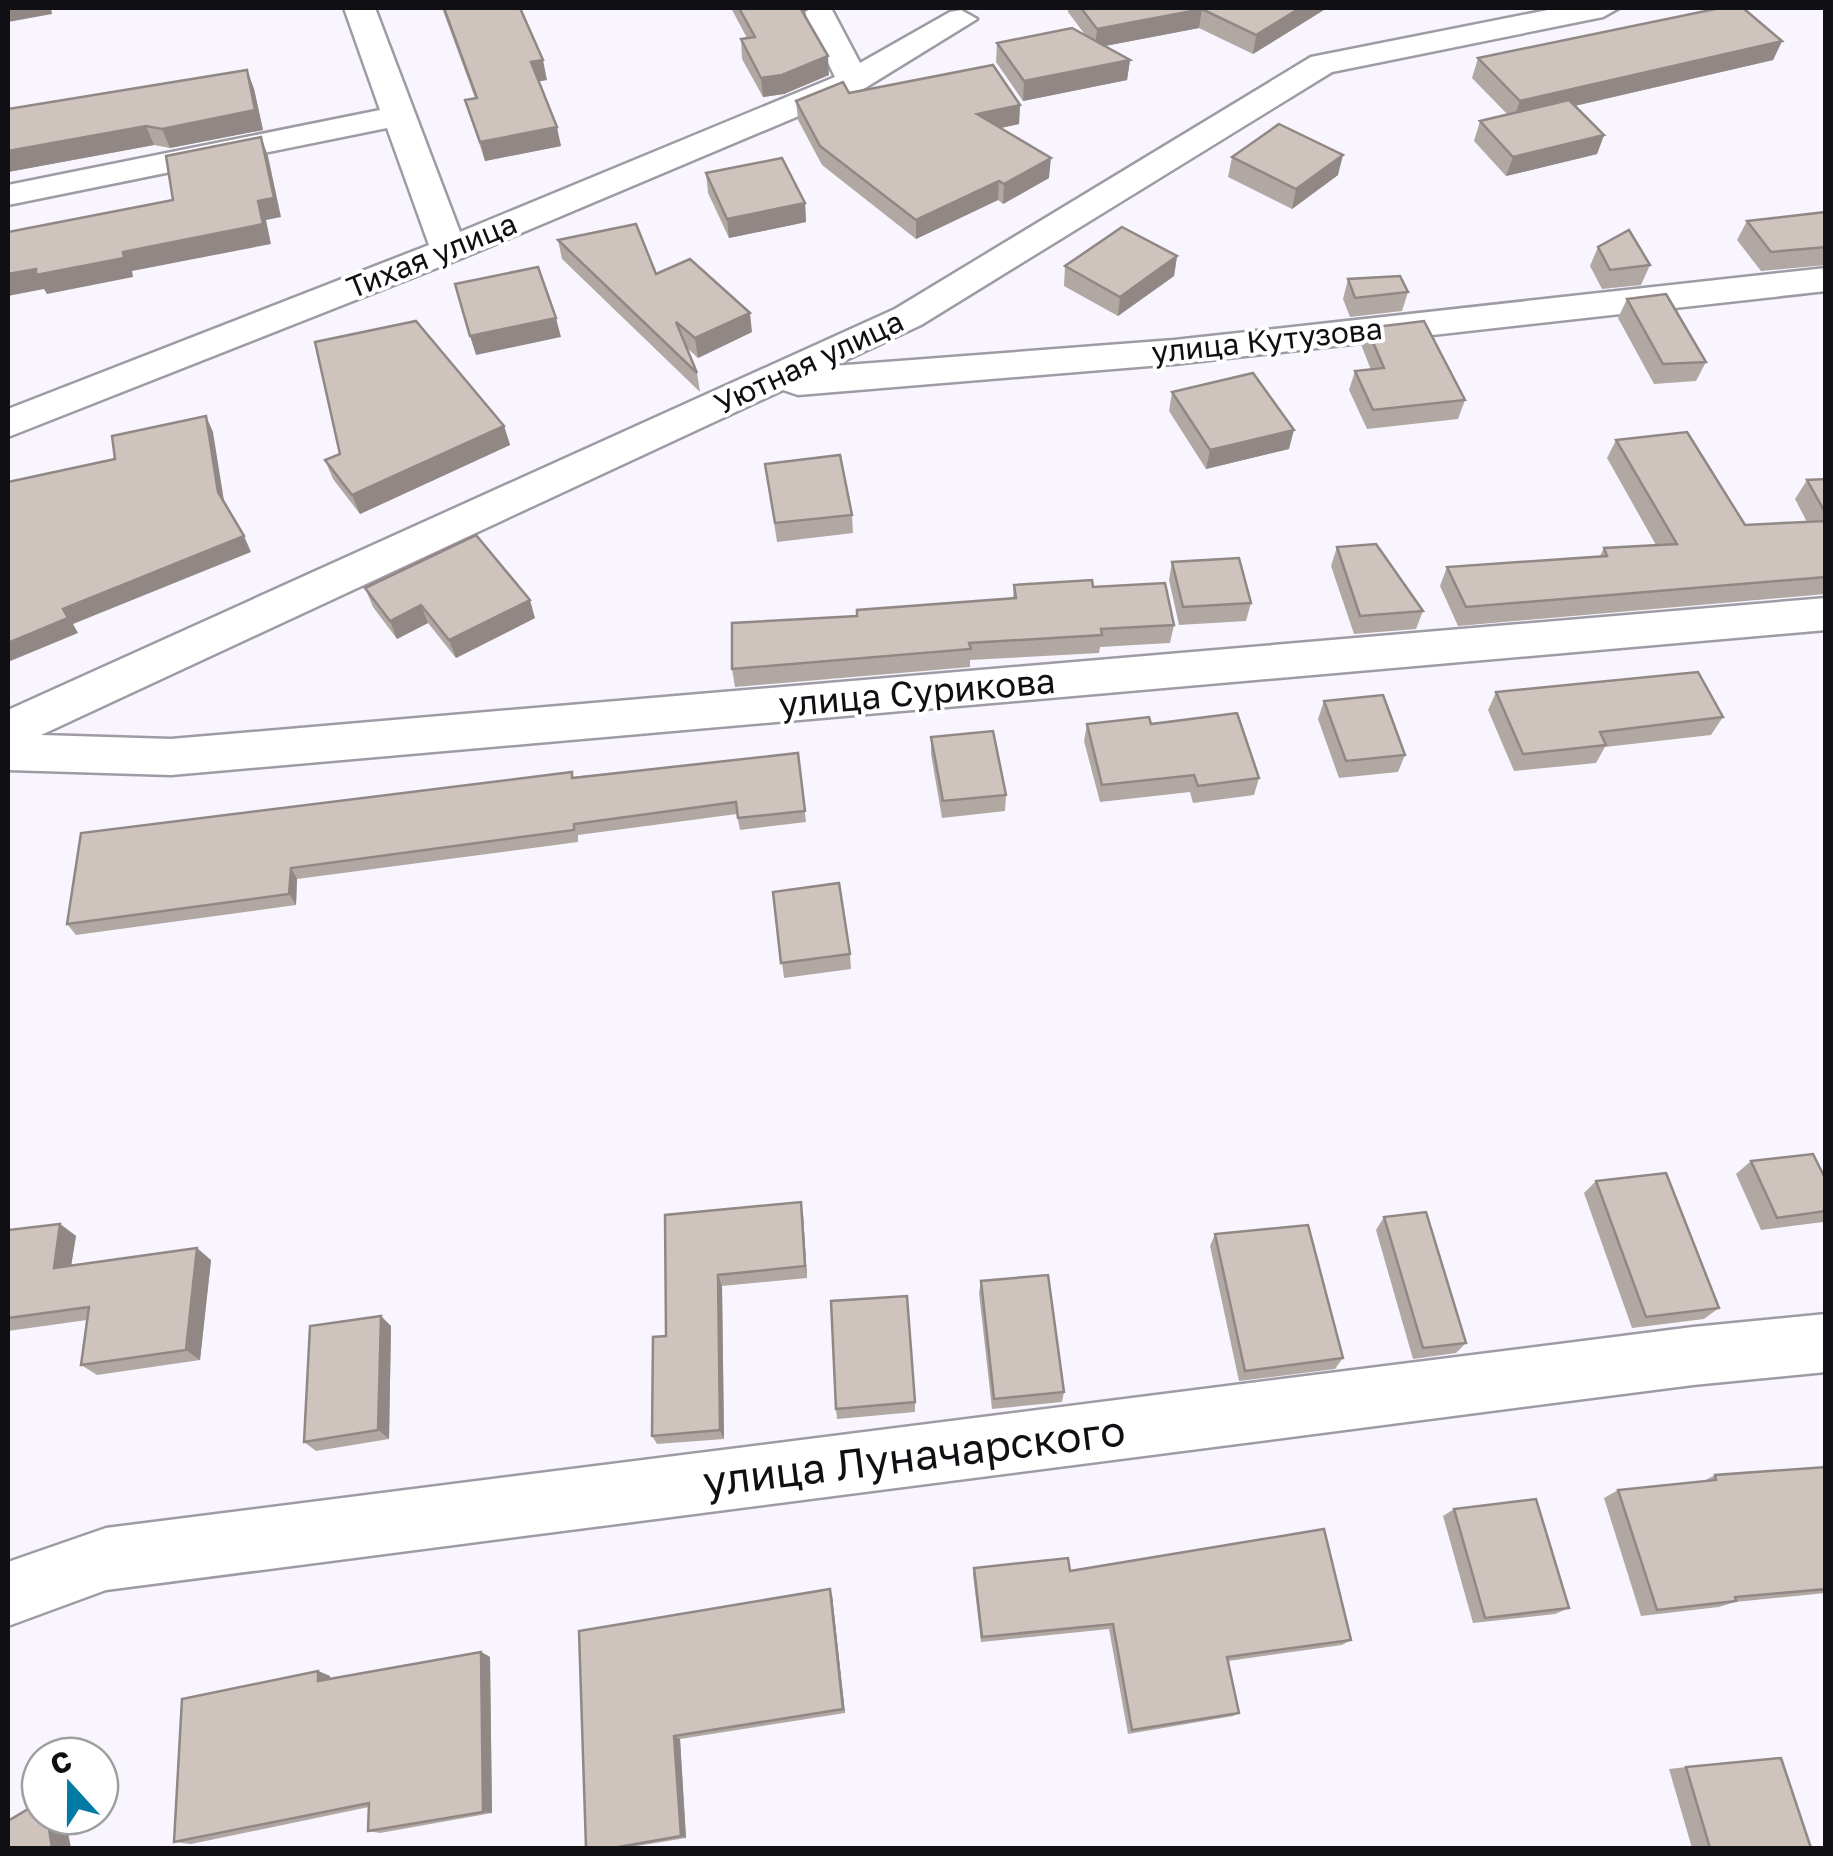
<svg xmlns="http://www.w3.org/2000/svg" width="1833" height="1856" font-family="'Golos Text',sans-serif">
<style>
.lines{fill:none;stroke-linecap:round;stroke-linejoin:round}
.minor-casing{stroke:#9e9ba5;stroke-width:5}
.minor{fill:#fff;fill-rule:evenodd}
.wall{fill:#b2a8a3}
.shaded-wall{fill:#918885}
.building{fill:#cfc3be;stroke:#918885;stroke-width:2.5}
.labels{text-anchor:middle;stroke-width:8;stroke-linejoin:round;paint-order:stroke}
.far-street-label{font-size:30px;fill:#100f13;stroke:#fff}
.street-label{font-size:35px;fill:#100f13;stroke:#fff}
.near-street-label{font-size:42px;fill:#100f13;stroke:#fff}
</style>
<rect width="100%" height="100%" fill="#f8f5ff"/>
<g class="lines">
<defs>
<g id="minor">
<path d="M344 8H375L460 232 835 77 801 8H831L860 63 950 12 961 10 977 19 865 88 462 258 8 437V409L429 245 387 128 8 205V185L380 110Z"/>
<path d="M1558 8H1619L1603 17 1332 72 921 325 833 366 1174 340 1826 268V291L1174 364 798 395 783 390 41 735 171 739 1826 598V630L171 775 8 770V710L895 309 1311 57Z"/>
<path d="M1826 1314V1372L1693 1385 106 1590 8 1626V1562L106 1528 1693 1327Z"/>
</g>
</defs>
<!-- minor casing -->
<use href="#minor" class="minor-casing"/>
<!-- minor -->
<use href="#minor" class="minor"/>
</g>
<!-- wall -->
<g class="wall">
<path d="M442 8H520L547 80 538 81 561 146 485 161 465 100 475 98Z"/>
<path d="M731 8H805L807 20 829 75 784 94 763 97 742 59 741 39 747 38Z"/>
<path d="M1068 8H1327L1253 54 1199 28 1104 46 1130 60 1127 80 1023 101 996 62 997 43 1086 36 1068 12Z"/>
<path d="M1782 41 1773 60 1575 106 1604 135 1597 154 1506 176 1474 141 1480 121 1508 115 1472 78 1478 58Z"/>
<path d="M247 70 254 89 263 130 170 148 154 145 8 172V109Z"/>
<path d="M849 93 1020 105 1019 124 1001 128 1049 178 1003 204 998 200 916 239 822 165 798 120 796 101Z"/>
<path d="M1232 157 1338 175 1292 209 1228 177Z"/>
<path d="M706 173 805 203 806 222 729 238 708 193Z"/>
<path d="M1826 212V265L1761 271 1737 240 1747 221Z"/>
<path d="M558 240 656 274 752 332 698 358 687 348 697 373 700 392 562 259Z"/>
<path d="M1598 247 1650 265 1641 285 1602 289 1590 266Z"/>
<path d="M1177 256 1174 276 1118 316 1064 286 1065 266Z"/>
<path d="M1348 279 1408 292 1402 311 1350 317 1343 299Z"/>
<path d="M1627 299 1706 362 1696 381 1654 384 1618 318Z"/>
<path d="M1367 328 1465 400 1458 419 1367 429 1349 390 1355 371 1371 370 1362 347Z"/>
<path d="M1172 392 1289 449 1206 469 1169 411Z"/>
<path d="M504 426 510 445 360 514 333 479 325 460 340 454Z"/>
<path d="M1616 440 1745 525 1807 522 1795 499 1807 480 1826 479V594L1458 626 1440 586 1447 567 1600 556 1604 548 1656 545 1607 458Z"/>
<path d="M765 464 852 515 853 533 777 542Z"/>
<path d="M1337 547 1423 611 1416 629 1354 634 1331 566Z"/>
<path d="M1172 562 1251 603 1246 621 1179 625 1169 580Z"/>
<path d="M1014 585 1093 587 1174 625 1170 643 1100 647 1099 653 970 660V667L735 687 732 669 857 616 1013 598Z"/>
<path d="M365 588 535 618 456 658 428 623 397 639 373 607Z"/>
<path d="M1496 692 1723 717 1711 735 1605 747 1596 763 1514 771 1488 710Z"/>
<path d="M1324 701 1405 755 1398 772 1339 778 1318 719Z"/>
<path d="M1087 724H1151L1259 778 1254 795 1193 803 1190 792 1100 802 1084 741Z"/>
<path d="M931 737 1006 795 1005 811 942 818 931 754Z"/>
<path d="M798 753 806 822 740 830 737 814 578 835V842L297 879 296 905 76 935 67 924 573 777Z"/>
<path d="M773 892 850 954 851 969 784 978Z"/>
<path d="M1751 1161 1826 1180V1220L1823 1222 1761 1230 1736 1174Z"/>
<path d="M1596 1181 1719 1308 1704 1319 1632 1328 1584 1193Z"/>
<path d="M803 1214 807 1278 722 1286 724 1439 657 1444 652 1436 666 1336 665 1215Z"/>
<path d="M1384 1217 1466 1343 1456 1353 1413 1359 1376 1230Z"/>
<path d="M60 1224 76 1236 71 1265 211 1260 200 1360 97 1375 81 1365 87 1320 8 1331V1230Z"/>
<path d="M1215 1234 1343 1358 1335 1369 1239 1381 1210 1246Z"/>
<path d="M981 1281 1064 1392 1062 1402 992 1409 979 1293Z"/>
<path d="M391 1326 389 1439 316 1451 304 1442Z"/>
<path d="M915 1402V1412L837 1419 836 1409Z"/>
<path d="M1826 1467V1593L1735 1602 1719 1607 1641 1616 1604 1498 1618 1490 1704 1481 1715 1475Z"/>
<path d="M1454 1509 1569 1608 1555 1614 1473 1623 1443 1516Z"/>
<path d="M974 1568 1070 1571 1351 1640 1342 1645 1228 1661 1239 1713 1233 1716 1128 1734 1109 1629 981 1642 973 1574Z"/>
<path d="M832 1595 845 1713 680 1739 686 1838 625 1848H586L579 1631Z"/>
<path d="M481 1652 490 1657 492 1813 380 1833 368 1831 369 1807 191 1844 174 1842 318 1671 330 1676V1679Z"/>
<path d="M1686 1767 1811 1848H1692L1669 1769Z"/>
</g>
<!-- shaded-wall -->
<g class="shaded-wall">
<path d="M8 8H51L52 14 8 22Z"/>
<path d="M1300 8H1327L1253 54 1256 35Z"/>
<path d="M1202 9 1199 28 1095 48 1097 29Z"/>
<path d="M1782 41 1773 60 1513 120 1520 101Z"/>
<path d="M828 56 829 75 784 94 763 97 761 78Z"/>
<path d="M543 60 547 80 535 82 531 62Z"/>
<path d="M1130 60 1127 80 1023 101 1024 81Z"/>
<path d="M247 70 254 89 263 130 170 148 162 129Z"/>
<path d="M1020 105 1019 124 976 133 977 114Z"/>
<path d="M146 126 154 145 8 172V151Z"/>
<path d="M557 127 561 146 485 161 480 142Z"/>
<path d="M1604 135 1597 154 1506 176 1513 157Z"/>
<path d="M261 137 268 156 281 217 266 220 271 244 132 271 133 277 47 294 44 289 8 296V274L123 252 258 201Z"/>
<path d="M1343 155 1338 175 1292 209 1296 189Z"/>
<path d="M1051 158 1049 178 1003 204 1004 184Z"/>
<path d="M999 181 998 200 916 239V220Z"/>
<path d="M805 203 806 222 729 238 727 219Z"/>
<path d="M1177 256 1174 276 1118 316 1120 297Z"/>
<path d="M750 313 752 332 698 358 695 338Z"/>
<path d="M556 318 561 337 476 355 470 336Z"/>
<path d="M206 416 213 432 225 507 218 492Z"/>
<path d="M504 426 510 445 360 514 352 495Z"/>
<path d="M1294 430 1289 449 1206 469 1210 450Z"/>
<path d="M244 536 251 552 73 624 78 633 8 662V643L63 609Z"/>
<path d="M530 600 535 618 456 658 449 640Z"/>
<path d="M421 605 428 623 397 639 390 621Z"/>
<path d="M291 868 297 879 296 905 289 894Z"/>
<path d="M801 1202 803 1214 807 1278 805 1266Z"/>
<path d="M60 1224 76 1236 69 1279 54 1268Z"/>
<path d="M197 1248 211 1260 200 1360 186 1350Z"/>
<path d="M718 1275 722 1286 724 1439 720 1430Z"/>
<path d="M381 1316 391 1326 389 1439 378 1430Z"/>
<path d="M830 1589 832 1595 845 1713 843 1709Z"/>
<path d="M481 1652 490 1657 492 1813 483 1812Z"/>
<path d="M318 1671 330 1676V1685L318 1681Z"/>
<path d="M674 1736 680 1739 686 1838 681 1836Z"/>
<path d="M47 1816H65L71 1848H52Z"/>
</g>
<!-- building -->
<g class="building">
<path d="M444 8H520L543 60 531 62 557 127 480 142 465 100 477 98Z"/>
<path d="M739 8H805L806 10 802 11 828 56 782 75 761 78 741 39 755 37Z"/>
<path d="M1081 8H1300L1256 35 1202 9 1097 29Z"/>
<path d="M1720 8H1743L1782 41 1520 101 1478 58Z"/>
<path d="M1072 28 1130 60 1024 81 997 43Z"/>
<path d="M993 65 1020 105 977 114 1051 158 1004 184 999 181 916 220 820 146 796 101 843 82 849 93Z"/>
<path d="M247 70 255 110 162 129 146 126 8 151V109Z"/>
<path d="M1569 100 1604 135 1513 157 1480 121Z"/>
<path d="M1279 124 1343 155 1296 189 1232 157Z"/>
<path d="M261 137 274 198 258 201 263 224 123 252 124 258 36 275V269L8 274V232L173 200 166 156Z"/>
<path d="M782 158 805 203 727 219 706 173Z"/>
<path d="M1826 212V247L1771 252 1747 221Z"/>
<path d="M636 224 656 274 690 259 750 313 695 338 676 322 697 373 558 240Z"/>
<path d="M1122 227 1177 256 1120 297 1065 266Z"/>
<path d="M1629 230 1650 265 1610 270 1598 247Z"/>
<path d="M538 267 556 318 470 336 455 284Z"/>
<path d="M1400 276 1408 292 1355 298 1348 279Z"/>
<path d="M1666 294 1706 362 1663 364 1627 299Z"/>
<path d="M416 321 504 426 352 495 325 460 340 454 315 342Z"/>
<path d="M1424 321 1465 400 1373 410 1355 371 1384 368 1367 328Z"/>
<path d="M1253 373 1294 430 1210 450 1172 392Z"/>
<path d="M206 416 218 492 244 536 63 609 68 618 8 643V482L115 459 112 436Z"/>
<path d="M1687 432 1745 525 1826 521V577L1466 607 1447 567 1607 556 1604 548 1677 544 1616 440Z"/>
<path d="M840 455 852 515 775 523 765 464Z"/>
<path d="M1826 479V514L1807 480Z"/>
<path d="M476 535 530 600 449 640 421 605 390 621 365 588Z"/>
<path d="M1376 544 1423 611 1360 616 1337 547Z"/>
<path d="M1239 558 1251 603 1183 607 1172 562Z"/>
<path d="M1092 580 1093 587 1165 583 1174 625 1101 629 1102 635 969 643 971 649 732 669V623L857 616V610L1016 598 1014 585Z"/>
<path d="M1698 672 1723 717 1600 732 1606 745 1523 754 1496 692Z"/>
<path d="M1383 695 1405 755 1346 761 1324 701Z"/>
<path d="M1237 713 1259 778 1198 786 1194 775 1102 785 1087 724 1149 717 1151 724Z"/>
<path d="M993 731 1006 795 943 801 931 737Z"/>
<path d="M798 753 805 811 738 818 736 802 574 824V830L291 868 289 894 67 924 81 833 572 772V778Z"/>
<path d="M839 883 850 954 781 963 773 892Z"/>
<path d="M1813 1154 1826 1180V1211L1777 1218 1751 1161Z"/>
<path d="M1666 1173 1719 1308 1646 1317 1596 1181Z"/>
<path d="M801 1202 805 1266 718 1275 720 1430 652 1436 653 1337 666 1336 665 1215Z"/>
<path d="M1426 1212 1466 1343 1423 1348 1384 1217Z"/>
<path d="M60 1224 54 1268 197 1248 186 1350 81 1365 89 1307 8 1318V1230Z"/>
<path d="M1308 1225 1343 1358 1245 1371 1215 1234Z"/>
<path d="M1048 1275 1064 1392 994 1399 981 1281Z"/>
<path d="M907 1296 915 1402 836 1409 831 1301Z"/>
<path d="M381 1316 378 1430 304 1442 310 1326Z"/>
<path d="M1826 1467V1589L1735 1597 1736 1601 1657 1610 1618 1490 1716 1480 1715 1475Z"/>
<path d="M1536 1499 1569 1608 1485 1618 1454 1509Z"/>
<path d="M1324 1529 1351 1640 1227 1657 1239 1713 1132 1730 1113 1624 982 1637 974 1568 1068 1558 1070 1571Z"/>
<path d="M830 1589 843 1709 674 1736 681 1836 613 1848H586L579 1631Z"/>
<path d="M481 1652 483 1812 368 1831 369 1803 174 1842 182 1699 318 1671V1681Z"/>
<path d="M1781 1758 1811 1848H1710L1686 1767Z"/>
<path d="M40 1802V1816H47L52 1848H8V1821Z"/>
</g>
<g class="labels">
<!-- far-street labels -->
<g class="far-street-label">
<text transform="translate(432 256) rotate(-22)" y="10">Тихая улица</text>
<text transform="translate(1267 341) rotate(-6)" y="10">улица Кутузова</text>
<text transform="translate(809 363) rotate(-25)" y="10">Уютная улица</text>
</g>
<!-- street labels -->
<g class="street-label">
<text transform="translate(917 693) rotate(-5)" y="12">улица Сурикова</text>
</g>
<!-- near-street labels -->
<g class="near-street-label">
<text transform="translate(914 1456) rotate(-7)" y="15">улица Луначарского</text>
</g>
</g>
<!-- border -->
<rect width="1833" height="1856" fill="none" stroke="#100f13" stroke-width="20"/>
<!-- north arrow -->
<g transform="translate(70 1786) rotate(339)"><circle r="48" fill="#ffffff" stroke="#9f9fa1" stroke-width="2.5"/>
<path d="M0-8L18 38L0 25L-18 38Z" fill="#017ba3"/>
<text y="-15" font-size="28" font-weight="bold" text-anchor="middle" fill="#100f13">С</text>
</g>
</svg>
